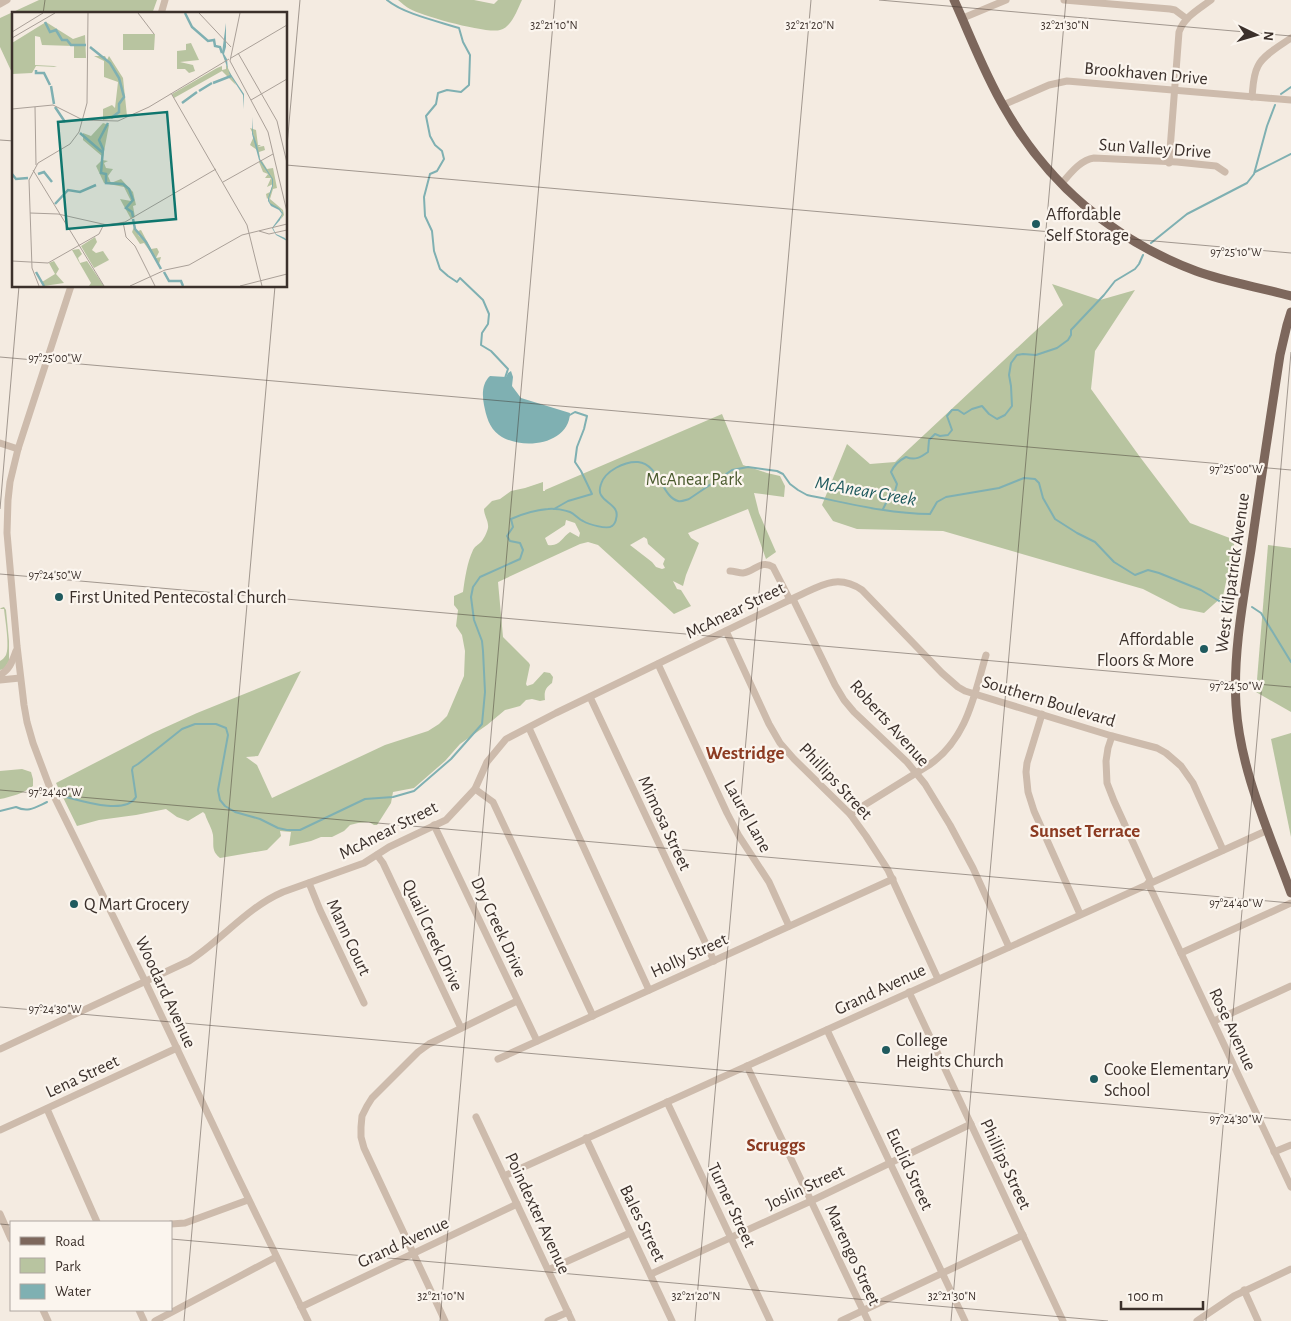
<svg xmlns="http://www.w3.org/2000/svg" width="1291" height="1321" font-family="'Alegreya Sans',sans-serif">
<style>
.green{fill:#b8c4a0;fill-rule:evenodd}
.water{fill:#7fb0b2}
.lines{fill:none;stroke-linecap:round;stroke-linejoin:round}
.stream{stroke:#7fb0b2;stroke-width:2}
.minor{stroke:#cdbbac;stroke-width:7}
.major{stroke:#7d675c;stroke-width:9}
.ticks{fill:none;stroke:#3b302b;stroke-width:1;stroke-opacity:0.45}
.poi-dot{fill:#1f5a5e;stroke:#fbf5ee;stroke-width:2}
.labels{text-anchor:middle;stroke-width:4.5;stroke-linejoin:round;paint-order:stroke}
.street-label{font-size:18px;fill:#3b302b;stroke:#fbf5ee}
.poi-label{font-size:18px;fill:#3b302b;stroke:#fbf5ee;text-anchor:start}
.park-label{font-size:18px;fill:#4a5a2e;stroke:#fbf5ee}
.water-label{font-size:19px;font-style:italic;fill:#1f5a5e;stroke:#fbf5ee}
.neighbourhood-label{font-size:19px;font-weight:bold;fill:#8c3b22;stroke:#fbf5ee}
.inset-river{fill:none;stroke:#7fb0b2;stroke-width:2.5}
.inset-road{fill:none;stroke:#aaa098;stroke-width:1}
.view{fill:#0f766e;fill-opacity:0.15;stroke:#0f766e;stroke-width:2.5}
.inset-edge{fill:none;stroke:#3b302b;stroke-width:2.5}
.ticks-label{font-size:12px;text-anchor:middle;fill:#3b302b;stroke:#fbf5ee;stroke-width:4.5;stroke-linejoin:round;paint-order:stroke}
</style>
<rect width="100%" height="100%" fill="#f4ebe1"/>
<!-- green -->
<g class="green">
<path d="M39 0H157L152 14H14V77L0 47V18Z"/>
<path d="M398 0H474L494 4 498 0H522C517 10 512 27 500 30 487 34 422 16 410 9 406 7 402 3 398 0Z"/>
<path d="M1052 284 1100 300 1135 290 1095 351 1091 389 1140 457 1190 523 1235 540 1223 596 1204 613 1180 608 1143 589 943 531 857 529 833 521 822 505 847 444 870 464 895 462 1063 305Z"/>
<path d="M722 414 743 465 767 473 780 476 785 486 784 497 754 493 759 513 776 552 766 559 748 509 688 533 691 538 699 543 686 575 683 586 673 581 677 589 681 590 691 606 674 614 598 545 588 542 580 544 498 582 503 637 529 663 530 665 526 684 527 686 533 684 544 672 550 673 553 677 552 683C545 688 544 692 545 700L540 701 532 699 526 700 520 706 505 710 487 725 460 744 445 761 414 788 393 792 391 803 377 825H374L369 822 358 823 350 825 344 831 332 837H321L311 841 289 846 291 832 280 831 281 836 267 850 220 858C211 851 214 845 213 835 212 828 207 821 205 814L203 812 188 821 177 817 166 809 136 815 99 820 77 826 56 783 153 733 197 713 301 671 258 756 246 757 257 765 272 798 385 745 428 731 439 724 447 716 464 676 465 651 462 635 456 626 458 610 454 605V596L463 592C465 578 467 563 473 550 475 546 478 545 481 542 484 539 487 532 488 528 489 521 484 516 484 509L492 501 500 499 511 491 525 488 543 482V491H545V490ZM566 520 575 523 580 533 579 537 570 532C562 537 560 547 548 545L545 538 565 525ZM644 537 647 539 648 544 665 559 663 564 665 568 662 569 656 567 652 562 630 545Z"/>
<path d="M1268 545 1291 548V712L1256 692Z"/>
<path d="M4 607 6 610 9 641V661L4 669 0 670V661C3 659 4 658 6 655 10 647 5 619 4 609H0L1 608Z"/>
<path d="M1291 733V837L1271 739Z"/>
<path d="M22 769 31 772 33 779V786C24 793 11 797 0 799V771Z"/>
</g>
<!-- water -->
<path class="water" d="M511 371 513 377 512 386 521 398 570 413C569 445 521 451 499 435 489 428 486 415 484 405 482 395 482 383 490 376L506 377 508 373Z"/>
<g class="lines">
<!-- stream -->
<g class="stream">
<path d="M387 0C404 14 437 21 459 28L463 42 470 55 469 85 461 92 447 90 438 93 436 104 426 116 430 136 435 145 442 151 444 159 437 171 430 174 424 197 425 216 432 231 434 251 440 269 448 276 457 282 460 278 483 300 489 314 488 324 482 333 481 345 491 351 508 369 505 378"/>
<path d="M1281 94 1291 87"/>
<path d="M1255 172 1291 154"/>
<path d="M1151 243 1187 214 1247 183 1254 174 1267 126 1275 105"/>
<path d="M554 509 568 501 592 494 581 471 575 462 577 447 584 429 587 416 575 412 568 416"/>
<path d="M883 509 890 495 895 491 897 484 891 472C894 465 898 461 906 457 915 461 921 457 928 452L929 440 935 434 940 436 948 435 952 430 947 416 952 410H958L964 414 972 409 982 406 989 414 997 419 1005 415 1012 406 1011 386 1009 375 1011 363 1017 355 1023 354 1036 355 1057 348 1068 340 1071 335V330L1104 295 1115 281 1135 269 1139 264 1143 255"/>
<path d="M1252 607 1261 613 1291 662"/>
<path d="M62 796C79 800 125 816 136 797L132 770 133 767 138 764 182 729 195 724H216L226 728 228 735 218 790 220 800 225 806 235 812 260 819 278 828 287 830H300L365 799 393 797 414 791 451 759 482 724 485 692 483 651 482 641 474 620 471 597 473 587 480 577 520 559 523 550 520 543 510 541 507 536 513 527 511 519C522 514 536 510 548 509 554 508 565 510 570 512 575 514 578 519 583 521 588 524 607 530 612 526 614 525 616 521 616 519 620 506 606 504 601 495 599 492 600 487 601 484 605 471 625 461 638 462 659 464 662 497 678 501 682 502 685 500 689 499L732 470 748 467 777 471 783 474 790 484 798 490 807 495C847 503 889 514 930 514L937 502 946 497 999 488 1024 478 1035 479 1039 483 1043 498 1055 519 1077 533 1095 542 1114 562 1135 575 1148 570 1159 573 1201 590 1219 601 1231 603"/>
<path d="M0 811 16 807C28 813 36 807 47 802"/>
</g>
<!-- minor -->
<g class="minor">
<path d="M1064 0 1170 9 1175 10 1187 19"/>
<path d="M0 4 7 0"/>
<path d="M161 14 165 0"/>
<path d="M963 18 1006 0"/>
<path d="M1252 97C1253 87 1253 75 1258 66 1263 55 1281 45 1291 38"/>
<path d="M1003 105 1049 85 1067 81 1291 100"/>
<path d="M1169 163 1179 32C1184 17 1199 9 1211 0"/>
<path d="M1061 184C1070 174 1080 160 1094 158L1177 162 1216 166 1225 172"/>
<path d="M71 286 18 449 10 482 8 500 7 533 17 646 24 705 27 722 33 743 50 788 145 981 233 1167 308 1321"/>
<path d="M0 443 18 449"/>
<path d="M730 571C734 571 739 573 743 573 754 572 761 559 773 567L790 600"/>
<path d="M793 599 835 685 844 700 854 712 907 762 925 784 950 825 973 868 1009 947"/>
<path d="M726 631 769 724 780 743 794 759 850 814 866 836 888 870 938 979"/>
<path d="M658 664 727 813 739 836 769 882 789 926"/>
<path d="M0 675C10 669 12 662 16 651"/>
<path d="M0 680 20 678"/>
<path d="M590 697 714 961"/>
<path d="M1042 714 1027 763 1026 772 1028 792 1034 811 1080 914"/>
<path d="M529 728 649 990"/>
<path d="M1112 736 1108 748 1106 761 1107 783 1114 801 1151 882"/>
<path d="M475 789 493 802 593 1016"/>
<path d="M850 814 929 765C967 739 974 696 986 655"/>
<path d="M434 825 537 1041"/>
<path d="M377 855 383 863 461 1028"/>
<path d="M309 883 320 910 364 1003"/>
<path d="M1148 883 1291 1187"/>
<path d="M1181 953 1291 903"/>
<path d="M909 992 1063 1321"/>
<path d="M1214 1021 1291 986"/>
<path d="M827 1030 965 1321"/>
<path d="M0 1049 189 961C222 940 246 908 283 892L364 863 389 847 446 820 475 789 487 762 506 739 556 713 796 597C820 586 837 573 862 590L942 673 958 687 965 691 1112 736 1157 748 1166 753 1181 766 1193 783 1223 850"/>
<path d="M498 1059 893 879"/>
<path d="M747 1066 868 1321"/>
<path d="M667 1102 770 1321"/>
<path d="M47 1109 97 1222"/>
<path d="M476 1117 572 1321"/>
<path d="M0 1130 177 1048"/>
<path d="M586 1138 672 1321"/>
<path d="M1274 1152 1291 1145"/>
<path d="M504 1176 1268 830"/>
<path d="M0 1214 11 1239"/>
<path d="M171 1224 185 1223 248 1200"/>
<path d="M548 1270 630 1233"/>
<path d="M651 1274 811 1201 971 1124"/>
<path d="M1244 1290 1258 1321"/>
<path d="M301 1307 517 1204"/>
<path d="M43 1310 48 1321"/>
<path d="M139 1310 144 1321"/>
<path d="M155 1321 276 1257"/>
<path d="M445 1321 364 1148 361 1137V1127L362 1116 367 1106 372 1098 418 1052 429 1044 517 1001"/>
<path d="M548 1321 568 1312"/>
<path d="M841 1321 1023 1235"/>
<path d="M1197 1321 1234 1296 1291 1269"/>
</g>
<!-- major -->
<g class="major">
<path d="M954 0C970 35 984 73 1004 107 1047 183 1113 240 1196 271 1226 282 1259 287 1291 296"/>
<path d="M1291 312 1287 325 1280 355C1270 420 1260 485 1251 550 1243 601 1233 653 1236 705 1240 770 1269 832 1291 893"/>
</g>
</g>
<!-- ticks -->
<path class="ticks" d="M879 0 1291 36M43 14 45 0M0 140 14 141M286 157 300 0M286 165 1291 253M0 357 1291 470M0 509 19 286M0 574 1291 687M0 790 1291 903M0 1007 1291 1120M0 1224 11 1225M171 1239 1108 1321M184 1321 275 286M440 1321 555 0M695 1321 811 0M951 1321 1066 0M1206 1321 1291 352"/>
<!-- markers -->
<g class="poi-dot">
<circle cx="1036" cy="224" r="5"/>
<circle cx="59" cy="597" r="5"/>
<circle cx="1204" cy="649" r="5"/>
<circle cx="74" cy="904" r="5"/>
<circle cx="886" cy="1050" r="5"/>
<circle cx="1094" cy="1079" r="5"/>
</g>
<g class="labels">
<!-- street labels -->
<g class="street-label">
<text transform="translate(1146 73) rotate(5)" y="6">Brookhaven Drive</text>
<text transform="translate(1155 148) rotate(4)" y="6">Sun Valley Drive</text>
<text transform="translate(1232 573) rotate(-82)" y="6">West Kilpatrick Avenue</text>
<text transform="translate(735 610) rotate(-26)" y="6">McAnear Street</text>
<text transform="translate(1049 701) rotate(17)" y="6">Southern Boulevard</text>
<text transform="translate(890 723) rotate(48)" y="6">Roberts Avenue</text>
<text transform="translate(836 781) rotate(47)" y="6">Phillips Street</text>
<text transform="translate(748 816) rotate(61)" y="6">Laurel Lane</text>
<text transform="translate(665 823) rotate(65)" y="6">Mimosa Street</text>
<text transform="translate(388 830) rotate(-27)" y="6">McAnear Street</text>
<text transform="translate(499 927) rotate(65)" y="6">Dry Creek Drive</text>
<text transform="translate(433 935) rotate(65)" y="6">Quail Creek Drive</text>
<text transform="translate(349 937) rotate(65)" y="6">Mann Court</text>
<text transform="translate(689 955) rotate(-25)" y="6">Holly Street</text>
<text transform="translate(880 989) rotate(-25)" y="6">Grand Avenue</text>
<text transform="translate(166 992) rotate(65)" y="6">Woodard Avenue</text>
<text transform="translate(1233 1029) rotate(65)" y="6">Rose Avenue</text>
<text transform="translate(82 1076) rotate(-25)" y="6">Lena Street</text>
<text transform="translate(1006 1164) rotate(65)" y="6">Phillips Street</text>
<text transform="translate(910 1169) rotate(65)" y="6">Euclid Street</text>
<text transform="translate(805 1187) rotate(-25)" y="6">Joslin Street</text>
<text transform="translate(732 1205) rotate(65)" y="6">Turner Street</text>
<text transform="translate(538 1213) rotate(65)" y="6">Poindexter Avenue</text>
<text transform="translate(643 1223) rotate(64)" y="6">Bales Street</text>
<text transform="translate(403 1242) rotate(-25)" y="6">Grand Avenue</text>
<text transform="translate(853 1255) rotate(65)" y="6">Marengo Street</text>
</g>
<!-- poi labels -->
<g class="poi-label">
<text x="1046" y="220">Affordable<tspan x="1046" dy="21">Self Storage</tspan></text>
<text x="69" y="603">First United Pentecostal Church</text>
<text x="1194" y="645" text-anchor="end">Affordable<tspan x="1194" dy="21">Floors &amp; More</tspan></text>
<text x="84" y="910">Q Mart Grocery</text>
<text x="896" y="1046">College<tspan x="896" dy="21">Heights Church</tspan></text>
<text x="1104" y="1075">Cooke Elementary<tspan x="1104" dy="21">School</tspan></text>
</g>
<!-- park labels -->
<g class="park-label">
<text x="694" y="485">McAnear Park</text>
</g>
<!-- water labels -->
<g class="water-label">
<text transform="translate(866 490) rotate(10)" y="7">McAnear Creek</text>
</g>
<!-- neighbourhood labels -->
<g class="neighbourhood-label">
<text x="745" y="759">Westridge</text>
<text x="1085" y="837">Sunset Terrace</text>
<text x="776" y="1151">Scruggs</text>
</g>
</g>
<!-- overview -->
<g transform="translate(12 12)">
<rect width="275" height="275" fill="#f4ebe1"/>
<path d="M34 10 61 27 73 23 74 46H62V34L30 33 28 25 23 24V53L42 54 45 55 24 54 20 61 0 62V31ZM111 22H143L142 38H111ZM179 31 187 48 168 50 181 53 183 59 177 61 173 57H165V39L174 38V32ZM82 44H93L95 48 97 44 111 66 115 104 91 108V97L100 93 103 96 106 70 92 65V49ZM214 52 224 73 210 59 162 86 160 82 205 56 210 54V58L214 57ZM91 111 97 113 91 145 71 128V121L79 124ZM238 116 244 118 246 133H249L246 135 252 134 253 138 247 140 248 148 245 138 238 133 242 124ZM90 148 96 149 92 151 94 156 101 157 96 164 99 171 109 167 121 180 124 193 121 194 123 205 119 207 108 187 119 189 112 175 92 171 84 154ZM250 149 255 157 261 156 265 176 261 177 258 187 271 198 272 203 269 207 270 199 258 192 257 185 255 187 254 182 258 180 257 183 261 172 255 175 259 166H253L256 162 251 160 247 150ZM122 215 127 224 130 226 126 219 129 218 139 237 145 236 147 240 144 246 149 245 147 252 132 231 128 232 120 220ZM83 225 85 230 80 238 84 241 91 239 97 248 82 256 69 234ZM67 237 70 242 66 246 68 251 75 249 92 274H77L79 271 60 238ZM42 249 47 257 44 262 52 271 32 274 30 270 43 262 37 251Z" fill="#b8c4a0"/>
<path d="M206 1 214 11V35L212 42 215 47 216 58 232 82V97L241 105V121L245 133 248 147 261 167V174L257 186 258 191 267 196 271 201 268 208 261 216 264 222 273 226 275 229 264 223 260 216 270 202 267 198 259 194 256 189V186L260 174V167L247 148 240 122 241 105 232 97 231 83 218 63 210 41 214 11Z" fill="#7fb0b2"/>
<path class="inset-river" d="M173 1 180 15 196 29 202 28 203 34 208 35 210 41M33 10 38 20 44 18 50 28H55L59 33H74M78 35 98 51 107 66 112 85 107 92V100L99 106M24 58V61H32L38 73M201 71 219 64M39 74 42 92M187 79 200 71M170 91 185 80M43 95 53 110M96 111 87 128 91 137 89 161 94 162V171L111 172 117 177 121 188 114 196 120 200 121 205M68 121 90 140M0 162 4 167 16 166M26 162 32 160 40 170M43 192 56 178 68 180 84 173M121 207 123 217 134 230 149 257M24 260 32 274M152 260 157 269H169L171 274"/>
<path class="inset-road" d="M126 1 142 22M187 1 219 35M228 1 218 49 256 120 275 200M0 20 31 1M0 26 43 1M226 41 265 109 275 151M219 46 275 13M159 81 235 213 250 274M239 88 275 67M23 95 24 153M0 97 41 93 71 108 106 109 137 95 217 47M21 158 92 274M211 170 261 142M18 201 46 202 95 213 113 210 204 157M111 210 114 225 123 234 143 274M247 219 257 222 275 218M0 249 36 251 87 222 92 212M27 274 20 256 17 168 26 151 58 132 67 120 75 91 76 1M118 274 153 258 177 253 230 223 275 212M228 274 275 262"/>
<path class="view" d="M155 100 164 207 55 217 46 110Z"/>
<rect width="275" height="275" class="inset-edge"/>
</g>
<g class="ticks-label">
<text x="554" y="29">32°21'10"N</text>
<text x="810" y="29">32°21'20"N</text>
<text x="1065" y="29">32°21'30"N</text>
<text x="1236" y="256">97°25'10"W</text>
<text x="55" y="362">97°25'00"W</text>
<text x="1236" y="473">97°25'00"W</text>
<text x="55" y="579">97°24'50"W</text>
<text x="1236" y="690">97°24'50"W</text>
<text x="55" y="796">97°24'40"W</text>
<text x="1236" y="907">97°24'40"W</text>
<text x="55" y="1013">97°24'30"W</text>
<text x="1236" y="1123">97°24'30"W</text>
<text x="441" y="1300">32°21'10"N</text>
<text x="696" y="1300">32°21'20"N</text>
<text x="952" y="1300">32°21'30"N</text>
</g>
<!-- legend -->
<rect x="10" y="1221" width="162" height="90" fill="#fbf5ee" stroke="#aea6a0"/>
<rect x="20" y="1237" width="25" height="8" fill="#7d675c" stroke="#aea6a0"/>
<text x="55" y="1246" font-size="15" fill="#3b302b">Road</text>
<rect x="20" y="1258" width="25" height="15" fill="#b8c4a0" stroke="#aea6a0"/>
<text x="55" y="1271" font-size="15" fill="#3b302b">Park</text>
<rect x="20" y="1284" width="25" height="15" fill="#7fb0b2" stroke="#aea6a0"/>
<text x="55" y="1296" font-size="15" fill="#3b302b">Water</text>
<!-- north arrow -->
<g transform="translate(1256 35) rotate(95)" stroke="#fbf5ee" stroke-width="4" paint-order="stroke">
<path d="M0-4L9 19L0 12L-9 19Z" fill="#3b302b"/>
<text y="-8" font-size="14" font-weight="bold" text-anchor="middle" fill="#3b302b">N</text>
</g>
<!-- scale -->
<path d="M1121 1301v8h82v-8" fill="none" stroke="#3b302b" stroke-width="2.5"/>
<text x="1128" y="1301" font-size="15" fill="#3b302b" stroke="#fbf5ee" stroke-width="4" paint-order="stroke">100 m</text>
</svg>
